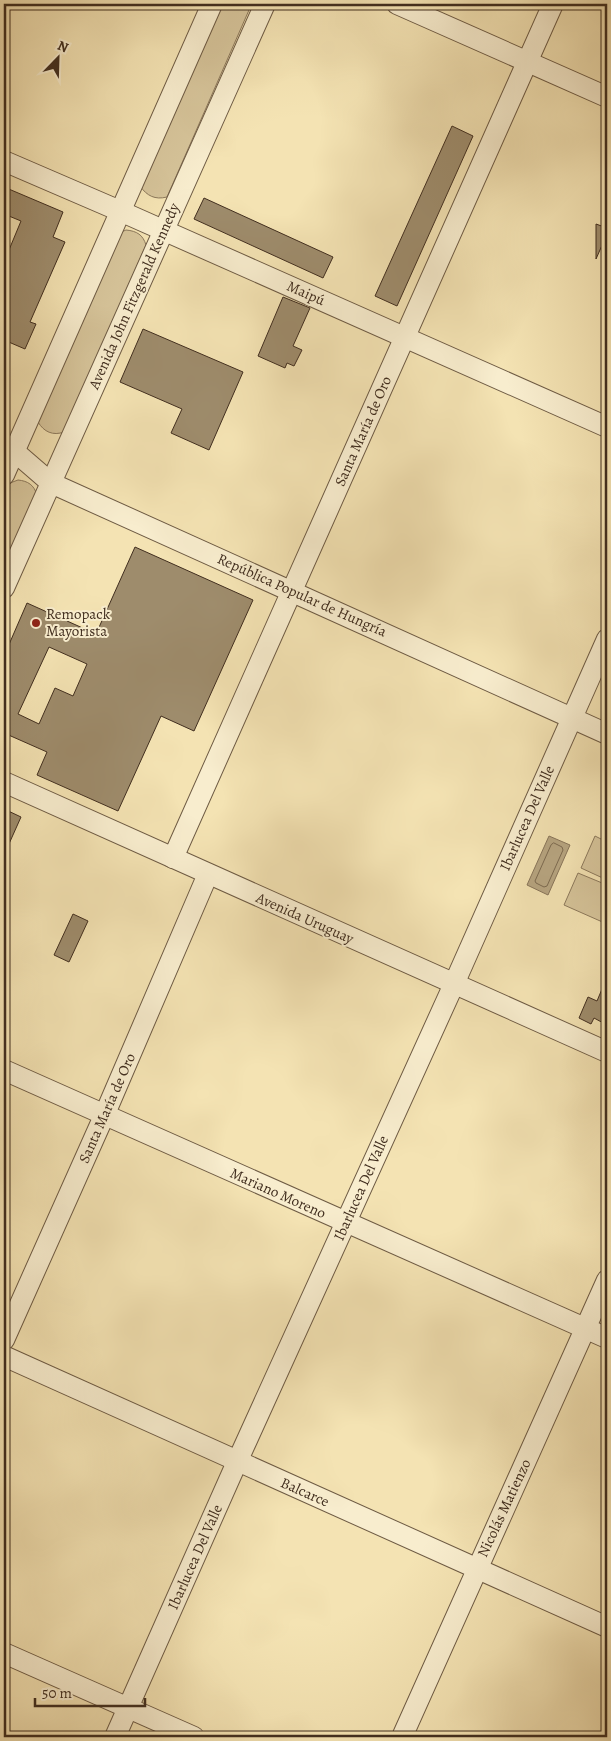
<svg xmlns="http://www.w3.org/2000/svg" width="611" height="1741" font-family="Alegreya,serif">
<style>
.green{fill:#d6c49a;stroke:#8c795c}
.water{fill:#b7a581;stroke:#88755a}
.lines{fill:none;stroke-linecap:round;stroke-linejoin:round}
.shore{stroke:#7c6a50;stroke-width:1}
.building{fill:#9e8c6c;stroke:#412e1f;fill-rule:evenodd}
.minor-casing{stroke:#6e5b44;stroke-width:22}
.minor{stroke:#f8edce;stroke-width:20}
.poi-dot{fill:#8f2418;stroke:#f8edce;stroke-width:2}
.labels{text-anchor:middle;stroke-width:4;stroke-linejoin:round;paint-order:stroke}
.street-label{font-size:15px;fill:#412e1f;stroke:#f8edce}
.poi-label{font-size:15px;fill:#412e1f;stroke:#f8edce;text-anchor:start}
</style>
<rect width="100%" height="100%" fill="#f4e3b3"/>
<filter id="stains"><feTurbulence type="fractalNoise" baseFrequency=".004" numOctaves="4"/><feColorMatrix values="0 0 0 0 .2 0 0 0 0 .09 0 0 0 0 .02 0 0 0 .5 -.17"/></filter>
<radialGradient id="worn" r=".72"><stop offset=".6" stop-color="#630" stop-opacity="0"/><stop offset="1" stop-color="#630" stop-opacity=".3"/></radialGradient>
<!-- green -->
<g class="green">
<path d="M219 4H247L249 10 167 197C155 200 147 196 140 186Z"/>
<path d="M126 230C137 231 143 235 146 245L64 432C53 436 44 432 38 422L119 233Z"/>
<path d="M18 480C28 481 34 485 37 495L4 571V498L10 483Z"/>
<path d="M595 836 607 842V880L581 868Z"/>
<path d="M578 873 607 885V924L564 905Z"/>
</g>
<!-- water -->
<path class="water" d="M549 836 570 845 548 895 527 885Z"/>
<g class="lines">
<!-- shore -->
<path class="shore" d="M554 843 562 847 563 850 547 886 544 887 536 883 535 881 551 845Z"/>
</g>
<!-- building -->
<g class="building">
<path d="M452 126 473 136 397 306 375 296Z"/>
<path d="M4 187 63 212 53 237 65 242 30 322 36 324 25 349 4 340V262L21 221 4 214Z"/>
<path d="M204 198 333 257 323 278 194 219Z"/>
<path d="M596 224 607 228V234L596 259Z"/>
<path d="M283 297 310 308 293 346 302 350 294 366 287 363 285 368 258 356Z"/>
<path d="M143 329 243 372 209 450 171 433 182 409 120 382Z"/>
<path d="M135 547 253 600 194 731 161 716 118 811 37 775 47 752 4 733V656L27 603 96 634ZM49 647 87 664 73 696 55 688 39 724 18 714Z"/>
<path d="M4 809 21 817 4 855Z"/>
<path d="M73 914 88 921 69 962 54 955Z"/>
<path d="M607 977V1025L594 1018 591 1024 579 1018 588 997 597 1001Z"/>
</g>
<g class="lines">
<defs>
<g id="minor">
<path d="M397 4 607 97"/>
<path d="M4 161 120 211 607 427"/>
<path d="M4 446 14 451 51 483 607 734"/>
<path d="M4 475 212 4"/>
<path d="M4 588 265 4"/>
<path d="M4 782 607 1052"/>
<path d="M173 858 553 4"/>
<path d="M4 1070 607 1338"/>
<path d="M4 1340 104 1116 208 874"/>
<path d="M4 1356 607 1627"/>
<path d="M4 1653 194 1737"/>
<path d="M115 1737 237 1462 454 984 607 639"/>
<path d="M402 1737 607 1280"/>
</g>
</defs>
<!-- minor casing -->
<use href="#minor" class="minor-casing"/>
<!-- minor -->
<use href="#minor" class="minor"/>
</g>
<!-- markers -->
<circle class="poi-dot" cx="36" cy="623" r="5"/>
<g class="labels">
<!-- street labels -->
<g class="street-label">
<text transform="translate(306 293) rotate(24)" y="5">Maipú</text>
<text transform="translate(134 296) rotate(-66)" y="5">Avenida John Fitzgerald Kennedy</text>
<text transform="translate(363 431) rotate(-66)" y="5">Santa María de Oro</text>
<text transform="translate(302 595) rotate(24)" y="5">República Popular de Hungría</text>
<text transform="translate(527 818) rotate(-66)" y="5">Ibarlucea Del Valle</text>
<text transform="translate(305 918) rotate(24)" y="5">Avenida Uruguay</text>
<text transform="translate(107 1108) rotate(-66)" y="5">Santa María de Oro</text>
<text transform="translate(361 1188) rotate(-66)" y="5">Ibarlucea Del Valle</text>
<text transform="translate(278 1193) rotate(24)" y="5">Mariano Moreno</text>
<text transform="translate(305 1492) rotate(24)" y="5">Balcarce</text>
<text transform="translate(504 1508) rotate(-65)" y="5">Nicolás Matienzo</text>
<text transform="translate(195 1557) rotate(-66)" y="5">Ibarlucea Del Valle</text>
</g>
<!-- poi labels -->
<g class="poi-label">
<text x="46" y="619">Remopack<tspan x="46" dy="17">Mayorista</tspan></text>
</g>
</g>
<!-- margin -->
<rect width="611" height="1741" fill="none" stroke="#f4e3b3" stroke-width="20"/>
<rect x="5" y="5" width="601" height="1731" fill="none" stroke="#412e1f" stroke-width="2.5"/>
<rect x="10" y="10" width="591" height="1721" fill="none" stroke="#412e1f"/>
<!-- north arrow -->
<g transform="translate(58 58) rotate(23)" stroke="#f8edce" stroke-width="4" paint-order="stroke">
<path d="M0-4L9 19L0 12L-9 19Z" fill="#412e1f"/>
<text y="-8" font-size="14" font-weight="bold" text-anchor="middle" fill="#412e1f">N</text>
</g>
<!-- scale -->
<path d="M35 1698v8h110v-8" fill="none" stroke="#412e1f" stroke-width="2.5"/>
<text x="42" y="1698" font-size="15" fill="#412e1f" stroke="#f8edce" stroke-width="4" paint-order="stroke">50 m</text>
<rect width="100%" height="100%" filter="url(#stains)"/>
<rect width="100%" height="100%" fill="url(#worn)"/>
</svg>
